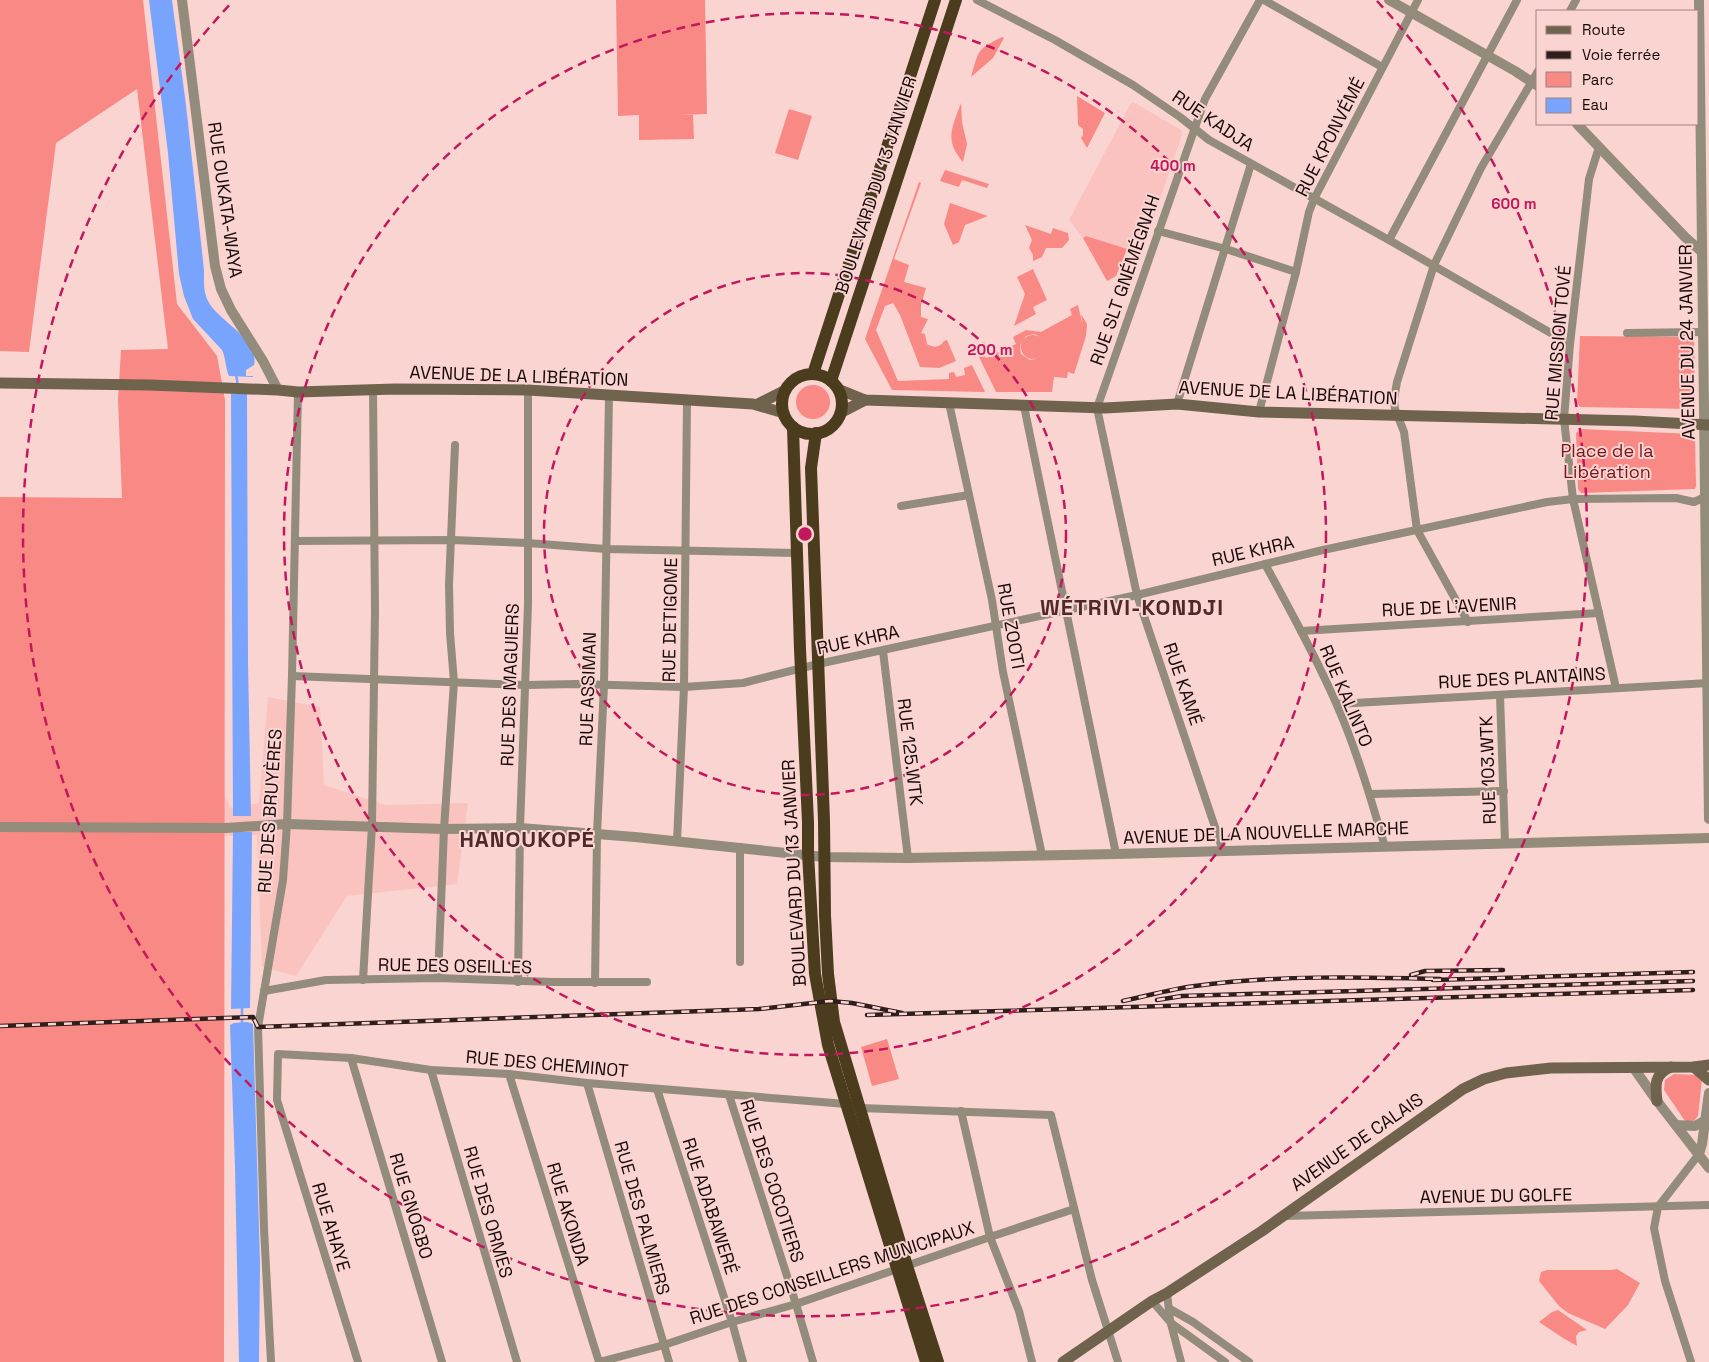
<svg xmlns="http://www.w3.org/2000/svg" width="1709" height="1362" font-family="'Space Grotesk',sans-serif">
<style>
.built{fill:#fac3bf}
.green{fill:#f98984;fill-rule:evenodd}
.water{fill:#78a4fd}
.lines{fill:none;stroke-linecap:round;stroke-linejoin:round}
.stream{stroke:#78a4fd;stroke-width:2.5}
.minor{stroke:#938b7b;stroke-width:8}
.tertiary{stroke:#938b7b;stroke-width:10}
.secondary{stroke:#6f634d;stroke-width:11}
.trunk{stroke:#4a3c1c;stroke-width:12}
.rail-casing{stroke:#301e1d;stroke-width:4.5}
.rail{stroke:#fad4d1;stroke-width:2.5;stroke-dasharray:8;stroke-linecap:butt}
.ring{fill:none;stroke:#c2185b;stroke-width:2.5;stroke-dasharray:9 6}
.labels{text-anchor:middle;stroke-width:4;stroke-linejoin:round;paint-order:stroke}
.street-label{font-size:18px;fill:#170807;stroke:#fad4d1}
.park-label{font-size:18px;fill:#7a151c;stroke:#fad4d1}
.district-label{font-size:22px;font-weight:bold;letter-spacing:1px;fill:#4d2928;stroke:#fad4d1}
.centre{fill:#c2185b;stroke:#fad4d1;stroke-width:2.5}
.ring-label{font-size:15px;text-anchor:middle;font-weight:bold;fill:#c2185b;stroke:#fad4d1;stroke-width:4;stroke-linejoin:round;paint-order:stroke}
</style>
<rect width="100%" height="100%" fill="#fad4d1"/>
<!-- built -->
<g class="built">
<path d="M1133 102 1181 130 1182 135 1141 254 1086 236 1083 238 1069 220 1130 105Z"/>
<path d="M268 697 320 707 324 785 385 805 468 803 457 884 347 896 296 976 262 967 257 835 111 840 221 788 231 808 259 803Z"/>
</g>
<!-- green -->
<g class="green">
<path d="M0 0H143L177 304 217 356 225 400 224 1362H0V497L122 498 118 400 121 350 168 349 137 89 56 143 29 352 0 351Z"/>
<path d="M616 0H705L707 114 680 115H693L694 139 639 140V115L618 116Z"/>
<path d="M1002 37 1004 38 993 58 971 77C979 50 976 50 1002 37Z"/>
<path d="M1077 96 1105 113 1087 148 1081 138 1083 135V129L1078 125Z"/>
<path d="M961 103 962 122 967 144 963 162C944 140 952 128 961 103Z"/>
<path d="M789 109 812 116 798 160 775 153Z"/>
<path d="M945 170 989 184 987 188 962 180 959 187 940 181Z"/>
<path d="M919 182 921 183 894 259 909 265 904 282 926 288 921 305V317L928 319 921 333 925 334 927 344C934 348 940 348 944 341L947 340 956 361 939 368 920 367 900 315 893 303 885 306 876 330 898 381 949 379V373L954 372 956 377 965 375 964 368 972 365 985 392 892 390 865 339Z"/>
<path d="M950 203 988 216 965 225 959 242 953 245 944 224Z"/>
<path d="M1025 225 1051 234 1053 228 1068 233 1069 240 1062 248H1046L1042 257 1033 261V255L1029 248 1032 240Z"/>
<path d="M1086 236 1127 249 1116 276 1107 281 1083 238Z"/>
<path d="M1033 269 1047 300 1033 307 1036 314 1014 326 1025 294 1017 277Z"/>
<path d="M1078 305 1083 326 1081 314 1087 324 1086 336 1074 374 1068 372 1067 378 1054 377 1052 392H996L979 357 982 353 986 358 1016 344 1013 337 1026 330 1041 332 1072 315 1070 309ZM1034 334C1050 340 1047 359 1030 360L1021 354 1020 346 1026 336Z"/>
<circle cx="1033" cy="347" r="12"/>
<path d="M1580 336 1694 337 1695 404 1692 409 1580 407 1577 403Z"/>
<circle cx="813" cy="402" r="17"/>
<path d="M1581 429 1692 434 1695 437 1696 486 1695 489 1581 493 1578 489 1576 433Z"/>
<path d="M887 1039 899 1079 872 1086 861 1047Z"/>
<path d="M1674 1074 1697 1075 1702 1079 1698 1116 1693 1122 1685 1121 1664 1090 1665 1080Z"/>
<path d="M1617 1269 1640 1283 1628 1305 1605 1329 1568 1313 1559 1306 1539 1281 1541 1272 1547 1270H1610Z"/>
<path d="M1558 1310 1587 1330 1579 1332 1576 1336 1577 1346 1563 1338 1539 1322 1552 1312Z"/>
</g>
<!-- water -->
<g class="water">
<path d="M149 0H172L186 105 204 270C204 280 203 291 208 301 218 321 260 339 254 365L246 370V376H253V377L229 376C225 367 226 358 222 350L193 319 184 296 179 274 168 153Z"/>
<path d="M231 394H247L248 662 251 816H233Z"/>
<path d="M233 832H252L250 1008 231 1009Z"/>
<path d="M247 1022 253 1024 260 1263 259 1362H239L235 1168 230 1025 234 1023Z"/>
</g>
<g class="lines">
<!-- stream -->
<g class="stream">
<path d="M236 374 238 386"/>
<path d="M242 1006V1025"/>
</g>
<!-- minor -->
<g class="minor">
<path d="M977 0 1055 40 1133 85 1180 117 1209 140 1389 240 1570 344"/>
<path d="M1264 0 1382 67"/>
<path d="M1570 11 1576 0"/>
<path d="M1599 147 1589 179 1570 344 1564 419 1573 499 1616 688"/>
<path d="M1158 231 1226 249 1296 272"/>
<path d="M1389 240 1517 0"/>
<path d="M1627 333 1703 332"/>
<path d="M949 403 992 600 1003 672 1042 855"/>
<path d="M1177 404 1251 164"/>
<path d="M1024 406 1116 854"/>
<path d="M1259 412 1296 272 1309 212 1314 199 1418 0"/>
<path d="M901 506 969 495"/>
<path d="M295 541 452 540 528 543 606 549 796 553"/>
<path d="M1265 564C1290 610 1315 655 1336 703 1356 748 1371 799 1385 847"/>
<path d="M1468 622 1417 530 1404 432 1395 409 1394 399 1397 382 1434 265 1481 168 1538 71"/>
<path d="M1301 631 1599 613"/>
<path d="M883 651 908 858"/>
<path d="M292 676 526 685 577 684 684 687 743 683 818 664 1137 595 1323 550 1547 502 1573 499 1676 498 1694 502 1705 497"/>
<path d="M1500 695 1505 843"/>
<path d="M1337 704 1709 683"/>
<path d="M1370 794 1504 791"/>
<path d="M677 841 684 687 687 400"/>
<path d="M740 847V962"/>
<path d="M1223 851 1137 595 1097 408 1205 99 1260 0"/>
<path d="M438 978 444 829 454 682 450 633 449 585 455 445"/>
<path d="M363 980 372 825 375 610 373 390"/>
<path d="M518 982 520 828 528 604V390"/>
<path d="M595 983 597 834 604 685 609 396"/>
<path d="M264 991 326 980 438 978 554 982H647"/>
<path d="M351 1058 442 1362"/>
<path d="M431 1070 517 1362"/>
<path d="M509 1074 599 1362"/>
<path d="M587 1083 669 1362"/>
<path d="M657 1089 732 1322 743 1362"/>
<path d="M729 1095 796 1304 813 1362"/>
<path d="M961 1111 990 1237 1019 1311 1032 1362"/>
<path d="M1284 1216 1709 1205"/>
<path d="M1167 1293 1170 1320 1181 1362"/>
<path d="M1152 1301 1171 1323 1225 1362"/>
<path d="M1170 1309 1193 1322 1249 1362"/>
<path d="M271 1362 264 1229 258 1027 283 880 287 824 292 676 298 392"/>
<path d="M358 1362 277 1100 278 1054 351 1058 431 1070 509 1074 587 1083 846 1104 860 1108 1051 1115 1092 1280 1118 1362"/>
<path d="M599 1362 664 1345 732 1322 796 1304 990 1237 1074 1209"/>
<path d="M1691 1362 1665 1281 1654 1228 1658 1207 1699 1154"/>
</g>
<!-- tertiary -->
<g class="tertiary">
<path d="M182 0 215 266 221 289 231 310 263 361 278 390"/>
<path d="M1389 0 1515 71 1538 86"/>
<path d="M1699 0 1709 819"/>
<path d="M1577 124 1685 237 1702 252"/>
<path d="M0 827 226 828 287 824 444 829 520 828 635 837 824 857 908 858 1116 854 1709 838"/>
<path d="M1633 1067 1657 1101 1709 1168"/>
<path d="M1676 1125 1695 1126 1704 1121"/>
<path d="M1699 1154 1702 1144 1709 1093"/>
</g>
<!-- secondary -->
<g class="secondary">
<path d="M0 383 150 385 278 390 298 392 395 389 528 390 753 404 784 413"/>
<path d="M838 389 865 400 1105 408 1177 404 1259 412 1635 421 1709 425"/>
<path d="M758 404 786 390"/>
<path d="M840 413 865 400"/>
<path d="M1694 1067 1709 1080"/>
<path d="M1657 1101C1655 1085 1654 1074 1671 1067"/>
<path d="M1063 1362 1152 1301 1167 1293 1262 1231 1463 1089 1484 1079 1506 1073 1551 1068 1694 1067 1709 1065"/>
</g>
<!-- trunk -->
<g class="trunk">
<path d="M813 374 935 0"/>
<circle cx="812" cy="404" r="30"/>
<path d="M831 381 956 0"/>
<path d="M793 427 800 649 808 822V854L815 974 828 1045 926 1362"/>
<path d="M816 433 811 468 824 821 825 915 828 974 834 1022 907 1266 938 1362"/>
</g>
<defs>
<g id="rail">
<path d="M1411 975 1425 971 1503 970"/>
<path d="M1433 980 1693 972"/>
<path d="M1157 1000 1182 996 1693 981"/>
<path d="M1123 1001C1147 996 1171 989 1195 986 1276 975 1359 977 1440 979"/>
<path d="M867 1015 1693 990"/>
<path d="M0 1026 253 1017 258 1027 759 1009 830 1001 852 1003 902 1013"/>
</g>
</defs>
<!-- rail casing -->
<use href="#rail" class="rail-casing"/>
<!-- rail -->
<use href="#rail" class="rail"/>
</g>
<!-- distance rings -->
<g class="ring">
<circle cx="805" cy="534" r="261"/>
<circle cx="805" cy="534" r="521"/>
<path d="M1377 1A782 782 0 1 1 233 1"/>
</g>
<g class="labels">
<!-- street labels -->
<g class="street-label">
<text transform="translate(1213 121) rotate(34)" y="6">RUE KADJA</text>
<text transform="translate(1330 137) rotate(-63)" y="6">RUE KPONVÉMÉ</text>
<text transform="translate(876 185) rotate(-72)" y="6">BOULEVARD DU 13 JANVIER</text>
<text transform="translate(225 200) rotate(82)" y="6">RUE OUKATA-WAYA</text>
<text transform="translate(1125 280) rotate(-71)" y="6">RUE SLT GNÉMÉGNAH</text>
<text transform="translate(1687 342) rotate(-91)" y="6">AVENUE DU 24 JANVIER</text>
<text transform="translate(1558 343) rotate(-85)" y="6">RUE MISSION TOVÉ</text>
<text transform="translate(519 376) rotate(2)" y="6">AVENUE DE LA LIBÉRATION</text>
<text transform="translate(1288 393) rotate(3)" y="6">AVENUE DE LA LIBÉRATION</text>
<text transform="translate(1253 551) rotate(-13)" y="6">RUE KHRA</text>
<text transform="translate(1449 607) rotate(-3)" y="6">RUE DE L'AVENIR</text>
<text transform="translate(670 620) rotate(-89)" y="6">RUE DETIGOME</text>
<text transform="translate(1011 626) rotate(80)" y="6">RUE ZOOTI</text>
<text transform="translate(858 640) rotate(-12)" y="6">RUE KHRA</text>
<text transform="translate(1522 678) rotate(-3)" y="6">RUE DES PLANTAINS</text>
<text transform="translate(1183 684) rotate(71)" y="6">RUE KAMÉ</text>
<text transform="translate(510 685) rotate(-88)" y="6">RUE DES MAGUIERS</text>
<text transform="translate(588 689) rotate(-88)" y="6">RUE ASSIMAN</text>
<text transform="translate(1346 696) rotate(67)" y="6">RUE KALINTO</text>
<text transform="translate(910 752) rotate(83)" y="6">RUE 125.WTK</text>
<text transform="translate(1488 770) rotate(-92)" y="6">RUE 103.WTK</text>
<text transform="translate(270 811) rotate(-86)" y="6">RUE DES BRUYÈRES</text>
<text transform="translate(1266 833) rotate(-2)" y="6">AVENUE DE LA NOUVELLE MARCHE</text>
<text transform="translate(794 873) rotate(-93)" y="6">BOULEVARD DU 13 JANVIER</text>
<text transform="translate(455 966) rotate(1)" y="6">RUE DES OSEILLES</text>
<text transform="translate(547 1064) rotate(5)" y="6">RUE DES CHEMINOT</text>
<text transform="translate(1357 1142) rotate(-35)" y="6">AVENUE DE CALAIS</text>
<text transform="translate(772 1181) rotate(72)" y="6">RUE DES COCOTIERS</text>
<text transform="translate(1496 1196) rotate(-1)" y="6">AVENUE DU GOLFE</text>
<text transform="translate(411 1206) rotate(73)" y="6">RUE GNOGBO</text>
<text transform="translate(710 1206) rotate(72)" y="6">RUE ADABAWERÉ</text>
<text transform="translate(488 1212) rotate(74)" y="6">RUE DES ORMES</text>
<text transform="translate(568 1214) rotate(73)" y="6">RUE AKONDA</text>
<text transform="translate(642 1218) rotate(74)" y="6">RUE DES PALMIERS</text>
<text transform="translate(331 1227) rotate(73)" y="6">RUE AHAYE</text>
<text transform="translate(832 1273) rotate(-18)" y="6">RUE DES CONSEILLERS MUNICIPAUX</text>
</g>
<!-- park labels -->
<g class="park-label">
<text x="1607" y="457">Place de la<tspan x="1607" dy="21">Libération</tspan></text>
</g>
<!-- district labels -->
<g class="district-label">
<text x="1132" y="615">WÉTRIVI-KONDJI</text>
<text x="527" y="847">HANOUKOPÉ</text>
</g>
</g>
<circle cx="805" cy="534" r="8" class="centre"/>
<g class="ring-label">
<text x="1173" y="171">400 m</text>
<text x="1514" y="209">600 m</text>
<text x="990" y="355">200 m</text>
</g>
<!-- legend -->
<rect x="1536" y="10" width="162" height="115" fill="#fad4d1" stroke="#9f8280"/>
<rect x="1546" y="26" width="25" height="8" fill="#6f634d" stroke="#9f8280"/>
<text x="1582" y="35" font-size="15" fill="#170807">Route</text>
<rect x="1546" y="51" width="25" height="8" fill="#301e1d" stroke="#9f8280"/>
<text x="1582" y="60" font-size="15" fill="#170807">Voie ferrée</text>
<rect x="1546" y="72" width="25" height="15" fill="#f98984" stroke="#9f8280"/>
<text x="1582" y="85" font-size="15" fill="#170807">Parc</text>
<rect x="1546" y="98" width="25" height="15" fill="#78a4fd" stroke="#9f8280"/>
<text x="1582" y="110" font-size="15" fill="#170807">Eau</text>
</svg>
